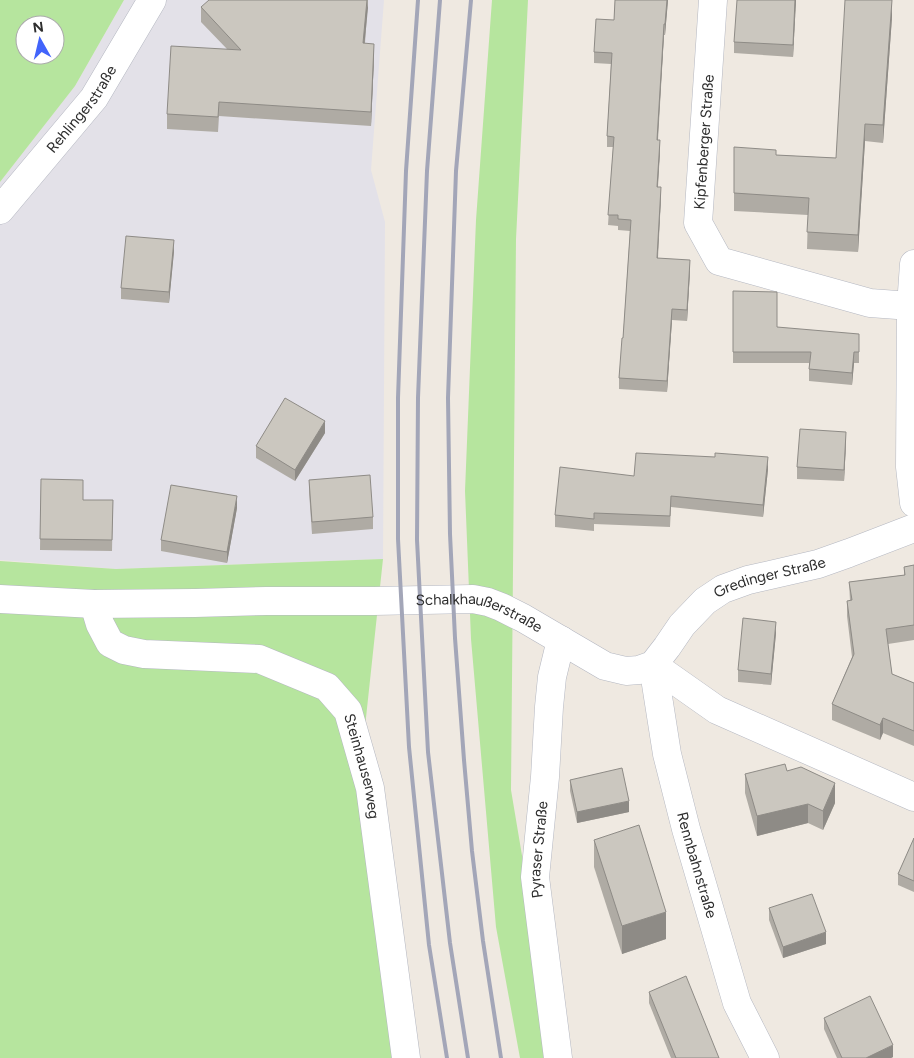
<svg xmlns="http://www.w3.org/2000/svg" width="914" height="1058" font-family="Figtree,sans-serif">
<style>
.industrial{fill:#e3e1e8}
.green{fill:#b6e59e;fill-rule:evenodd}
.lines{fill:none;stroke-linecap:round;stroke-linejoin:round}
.minor-casing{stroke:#b4b7c1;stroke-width:29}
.secondary-casing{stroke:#b4b7c1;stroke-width:29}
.minor{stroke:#fff;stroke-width:28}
.secondary{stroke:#fff;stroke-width:28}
.rail{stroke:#a3a6b8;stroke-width:4}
.wall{fill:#afaba4}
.shaded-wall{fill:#8e8b86}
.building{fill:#cbc7bf;stroke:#8e8b86}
.labels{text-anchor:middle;stroke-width:4.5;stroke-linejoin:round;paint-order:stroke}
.street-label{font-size:15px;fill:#2e2e2e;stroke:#fff}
</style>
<rect width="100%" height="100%" fill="#efe9e1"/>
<!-- industrial -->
<path class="industrial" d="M124 0H384L371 170 385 222 383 559 116 569 0 560V182L75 86Z"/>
<!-- green -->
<g class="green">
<path d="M0 0H124L75 86 0 182ZM25 25H55V55H25Z"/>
<path d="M492 0H528L516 239 511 790 556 1058H520L496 927 471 639 465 491 476 220Z"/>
<path d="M383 559 365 727 408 1058H0V561L116 569Z"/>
</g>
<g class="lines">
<defs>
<g id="minor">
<path d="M713 0 698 223 719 261 870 303 911 306"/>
<path id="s1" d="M0 210 94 98 152 0"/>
<path d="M914 264 911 306 910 467 914 503"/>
<path id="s2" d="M94 604 100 624 110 643 124 650 144 654 259 659 327 687 348 711 370 788 406 1058"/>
<path id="s3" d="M653 665 667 754 686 829 737 1003 765 1058"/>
<path d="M653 665 717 710 914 797"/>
<path id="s4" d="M558 1058 535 877 545 777 549 707 552 677 561 640"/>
</g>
<g id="secondary">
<path id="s5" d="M0 599 94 604 195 603 267 601H374L473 599 488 602 501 607 523 618 605 666 626 671 639 670 653 665 667 647 682 625 705 601 723 589 748 580 818 564 849 553 914 528"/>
</g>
</defs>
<!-- minor casing -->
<use href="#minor" class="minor-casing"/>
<!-- secondary casing -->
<use href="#secondary" class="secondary-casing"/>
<!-- minor -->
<use href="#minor" class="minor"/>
<!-- secondary -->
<use href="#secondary" class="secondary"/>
<!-- rail -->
<g class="rail">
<path d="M418 0 406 171 398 398V539L409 747 429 945 447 1058"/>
<path d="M440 0 427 171 418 398 417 540 428 752 450 943 468 1058"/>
<path d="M471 0 456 171 448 398 450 534 455 638 464 760 472 851 483 941 501 1058"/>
</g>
</g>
<!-- wall -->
<g class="wall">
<path d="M368 0 365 43 374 58 371 126 219 116 218 132 167 129V114L227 49 201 22V7Z"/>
<path d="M615 0H668L665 35H664L658 140 660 151 658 187 661 197 658 258 690 271 687 321 672 320 667 392 619 389V378L623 338 630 231 618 230V226L608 225 613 147H607V136L611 64 594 63V52L614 20Z"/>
<path d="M796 0 793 57 734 53V42Z"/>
<path d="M892 17 883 143 865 141 858 252 807 249 808 215 734 211V147L776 155 836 158Z"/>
<path d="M174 251 169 303 121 299V288Z"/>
<path d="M733 291 777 327 859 345V363H854L852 385 809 381V363H733Z"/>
<path d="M325 433 295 481 256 458V446Z"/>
<path d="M846 443 844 481 797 479V467Z"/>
<path d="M768 469 763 517 671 507 670 527 594 524V531L555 527V515L634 476Z"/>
<path d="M41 479 83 500H113L112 551 40 550Z"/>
<path d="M309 480 373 517V529L312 534 309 492Z"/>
<path d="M237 508 227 563 161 551V540Z"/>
<path d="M914 565V640L888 644 892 674 914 683V746L883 733 880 740 832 720V704L852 657 847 616V601H850L849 582 904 575V567Z"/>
<path d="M776 633 771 685 738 682V670Z"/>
<path d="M787 771 835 803 823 830 808 823 757 836 745 793V774Z"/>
<path d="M570 780 629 812 577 823 570 791Z"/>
<path d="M914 838V892L898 885V874Z"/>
<path d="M594 840 666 939 622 954 594 867Z"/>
<path d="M769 908 826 944 783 958 769 920Z"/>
<path d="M649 992 719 1058H671L649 1003Z"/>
<path d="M824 1018 893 1057 891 1058H837L824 1029Z"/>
</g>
<!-- shaded-wall -->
<g class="shaded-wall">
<path d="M367 0 368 8 363 58V43Z"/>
<path d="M667 0H668L665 35V24Z"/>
<path d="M795 0H796L793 57V45Z"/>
<path d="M892 0V17L883 143V125Z"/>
<path d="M664 24V35L657 150V140Z"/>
<path d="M374 44V58L371 126V112Z"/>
<path d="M865 124V141L858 252V235Z"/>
<path d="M660 140V151L657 197V187Z"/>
<path d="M661 187V197L657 269V258Z"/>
<path d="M174 240V251L169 303V292Z"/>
<path d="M690 260V271L687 321V310Z"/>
<path d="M672 309V320L667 392V381Z"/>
<path d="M854 352V363L852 385V373Z"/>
<path d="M325 421V433L295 481V470Z"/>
<path d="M846 432V443L844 481V470Z"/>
<path d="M768 457V469L763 517V505Z"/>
<path d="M237 496V508L227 563V552Z"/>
<path d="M776 622V633L771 685V674Z"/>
<path d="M883 718V733L880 740V725Z"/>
<path d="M835 783V803L823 830V811Z"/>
<path d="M629 801V812L577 823V812Z"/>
<path d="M808 804V823L757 836V816Z"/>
<path d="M666 912V939L622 954V926Z"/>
<path d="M826 932V944L783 958V947Z"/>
<path d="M893 1045V1057L891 1058H866Z"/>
</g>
<!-- building -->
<g class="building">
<path d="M209 0H367L363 43 374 44 371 112 219 102 218 117 167 114 171 46 241 50 201 7Z"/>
<path d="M615 0H667L665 24H664L657 140H660L657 187H661L657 258 690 260 687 310 672 309 667 381 619 378 622 338H623L631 220 618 219V215H608L614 137 607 136 612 53 594 52 596 19 614 20Z"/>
<path d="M737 0H795L793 45 734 42Z"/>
<path d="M845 0H892L883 125 865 124 858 235 807 232 809 198 734 193V147L776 150V155L836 158Z"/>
<path d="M126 236 174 240 169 292 121 288Z"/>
<path d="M733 291 777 292V327L859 334V352H854L852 373 809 369 811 352H733Z"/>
<path d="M285 398 325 421 295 470 256 446Z"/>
<path d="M800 429 846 432 844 470 797 467Z"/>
<path d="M636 453 715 457V453L768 457 763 505 671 496 670 516 594 513V519L555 515 560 467 634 476Z"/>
<path d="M370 475 373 517 312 522 309 480Z"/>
<path d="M41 479 83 480V500H113L112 540 40 539Z"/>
<path d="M171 485 237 496 227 552 161 540Z"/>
<path d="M914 565V625L886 629 892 674 914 683V731L883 718 880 725 832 704 854 654 847 601 852 600 849 582 905 575 904 567Z"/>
<path d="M743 618 776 622 771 674 738 670Z"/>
<path d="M785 764 787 771 801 767 835 783 823 811 808 804 757 816 745 774Z"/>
<path d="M622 768 629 801 577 812 570 780Z"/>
<path d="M639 825 666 912 622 926 594 840Z"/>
<path d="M914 838V881L898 874Z"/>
<path d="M812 894 826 932 783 947 769 908Z"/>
<path d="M686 976 719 1058H676L649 992Z"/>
<path d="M870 996 893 1045 866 1058H842L824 1018Z"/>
</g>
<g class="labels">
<!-- street labels -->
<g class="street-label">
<text dy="5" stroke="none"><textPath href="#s1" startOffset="130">Rehlingerstraße</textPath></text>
<text transform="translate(704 142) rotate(-86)" y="5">Kipfenberger Straße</text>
<text dy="5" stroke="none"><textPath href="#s5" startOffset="824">Gredinger Straße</textPath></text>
<text dy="5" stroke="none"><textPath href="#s5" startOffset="482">Schalkhaußerstraße</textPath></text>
<text dy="5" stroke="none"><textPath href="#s2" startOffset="356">Steinhauserweg</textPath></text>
<text dy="5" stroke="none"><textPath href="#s4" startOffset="210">Pyraser Straße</textPath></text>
<text dy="5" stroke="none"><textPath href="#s3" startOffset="205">Rennbahnstraße</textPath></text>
</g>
</g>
<!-- north arrow -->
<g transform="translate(40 40) rotate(352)"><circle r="24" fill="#ffffff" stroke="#ababab"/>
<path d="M0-4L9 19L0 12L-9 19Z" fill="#4264fb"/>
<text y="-8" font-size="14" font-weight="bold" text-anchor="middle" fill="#2e2e2e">N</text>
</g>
</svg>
